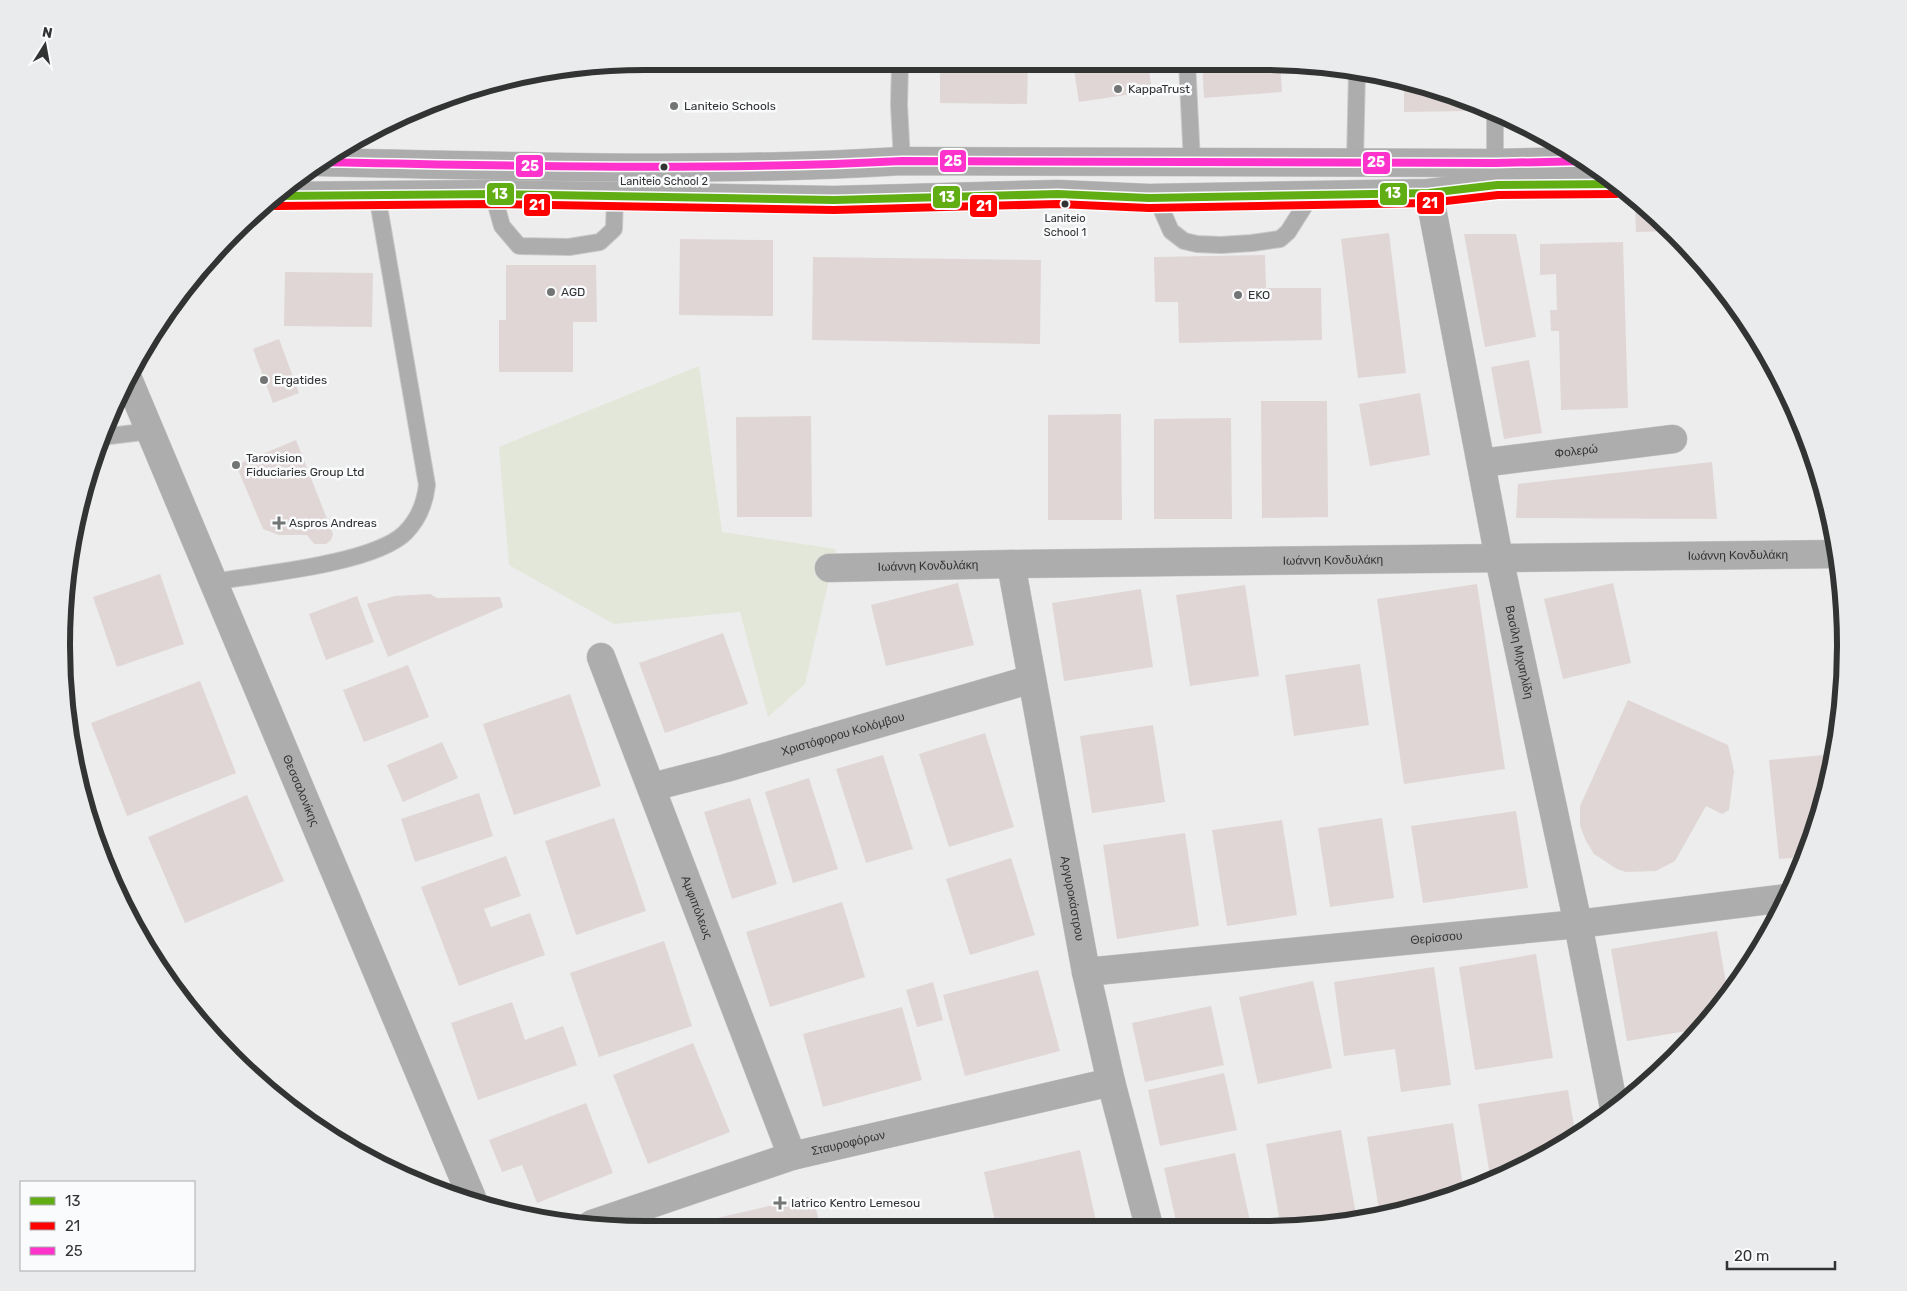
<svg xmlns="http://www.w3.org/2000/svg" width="1907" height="1291" font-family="Rubik,sans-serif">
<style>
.green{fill:#e3e7d9}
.building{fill:#e0d6d6}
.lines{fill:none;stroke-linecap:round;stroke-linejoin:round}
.service-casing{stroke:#c8c8c8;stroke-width:18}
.minor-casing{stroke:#c8c8c8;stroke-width:29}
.tertiary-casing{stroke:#c8c8c8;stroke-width:29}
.secondary-casing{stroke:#c8c8c8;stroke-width:29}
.service{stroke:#adadad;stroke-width:16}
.minor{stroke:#adadad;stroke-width:28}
.tertiary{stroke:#adadad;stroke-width:28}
.secondary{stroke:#acacac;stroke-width:28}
.bus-1-casing{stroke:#fafbfc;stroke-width:11}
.bus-2-casing{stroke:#fafbfc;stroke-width:11}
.bus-3-casing{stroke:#fafbfc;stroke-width:11}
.bus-1{stroke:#61ad14;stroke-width:8}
.bus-2{stroke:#f00;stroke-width:8}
.bus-3{stroke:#f3c;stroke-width:8}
.poi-dot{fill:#737474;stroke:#fafbfc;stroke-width:2}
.bus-dot{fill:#323333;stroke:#fafbfc;stroke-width:2}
.labels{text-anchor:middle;stroke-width:5;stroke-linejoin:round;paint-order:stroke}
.bus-label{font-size:11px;fill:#323333;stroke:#fafbfc}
.poi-label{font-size:12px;fill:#323333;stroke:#fafbfc;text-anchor:start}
.street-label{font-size:12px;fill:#323333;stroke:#fafbfc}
.rim{fill:none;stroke:#323333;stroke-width:6}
.line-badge{stroke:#fafbfc;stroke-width:2}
.badge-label{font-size:14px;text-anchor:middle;font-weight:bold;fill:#fff}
</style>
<rect width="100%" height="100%" fill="#ededed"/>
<!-- green -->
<path class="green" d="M699 366 722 532 836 549 805 684 768 717 740 612 614 624 509 565 499 447Z"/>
<!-- building -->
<g class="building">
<path d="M1262 61 1280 63 1282 92 1204 98 1202 62Z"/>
<path d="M1148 62 1152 91 1079 102 1073 63Z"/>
<path d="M1028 63 1027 104 940 103V64Z"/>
<path d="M1404 82 1467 103V111L1404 112Z"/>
<path d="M1635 208H1645L1673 231 1636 232Z"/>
<path d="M1389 233 1406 373 1358 378 1341 239Z"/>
<path d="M1464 234H1516L1536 337 1485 347Z"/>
<path d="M680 239 773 240V316L679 315Z"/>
<path d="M1623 242 1628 408 1561 410 1559 331H1551L1550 310H1557L1556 274 1540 275V244Z"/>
<path d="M1265 255 1266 288H1321L1322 340 1179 343 1178 302H1155L1154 257Z"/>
<path d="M813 257 1041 260 1040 344 812 340Z"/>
<path d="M506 265H596L597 322H573V372H499V320H506Z"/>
<path d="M285 272 373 273 372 327 284 326Z"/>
<path d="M279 339 299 393 273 403 253 349Z"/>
<path d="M1529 360 1542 433 1504 439 1491 367Z"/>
<path d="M1420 393 1430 455 1370 466 1359 404Z"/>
<path d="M1261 401H1327L1328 517 1262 518Z"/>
<path d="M1121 414 1122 520H1048V415Z"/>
<path d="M811 416 812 517H737L736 417Z"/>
<path d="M1231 418 1232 519H1154V419Z"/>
<path d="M296 440 333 534 331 540 326 544H314L307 535H279L263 529 236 465Z"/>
<path d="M1712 462 1717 519 1516 518 1518 484Z"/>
<path d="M160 574 184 644 117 667 93 597Z"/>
<path d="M958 583 974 645 886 666 871 605Z"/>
<path d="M1613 583 1631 663 1563 679 1544 599Z"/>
<path d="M1477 584 1505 769 1404 784 1377 599Z"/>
<path d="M1245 585 1259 676 1190 686 1176 595Z"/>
<path d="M1141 589 1153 667 1064 681 1052 603Z"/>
<path d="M430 594 437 598 500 597 503 607 388 657 367 604 395 596Z"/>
<path d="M357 596 374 642 326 660 309 614Z"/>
<path d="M723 633 748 704 665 733 639 663Z"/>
<path d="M1360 664 1369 725 1294 736 1285 675Z"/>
<path d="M408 665 429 717 364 742 343 690Z"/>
<path d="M200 681 236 773 127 816 91 723Z"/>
<path d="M570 694 601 786 514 815 483 724Z"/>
<path d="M1628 700 1728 745 1734 771 1729 810 1722 814 1706 806 1675 861 1656 871 1626 872 1617 869 1594 854 1586 841 1580 826V806Z"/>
<path d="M1153 725 1165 802 1092 813 1080 736Z"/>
<path d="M985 733 1014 827 949 847 919 754Z"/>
<path d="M442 742 458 778 403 802 387 765Z"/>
<path d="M1835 754 1805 857 1779 859 1769 760Z"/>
<path d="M883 755 913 849 866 863 836 769Z"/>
<path d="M809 778 838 869 793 883 765 792Z"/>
<path d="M479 793 493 836 415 862 401 819Z"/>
<path d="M247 795 284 881 185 923 148 837Z"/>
<path d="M750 798 777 884 732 899 704 812Z"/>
<path d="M1516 811 1528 888 1423 903 1411 826Z"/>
<path d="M614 818 646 911 576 935 545 841Z"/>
<path d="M1382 818 1394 898 1330 907 1318 828Z"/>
<path d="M1282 820 1297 915 1227 926 1212 830Z"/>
<path d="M1185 833 1199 926 1117 939 1103 845Z"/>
<path d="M506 856 521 896 484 909 491 927 530 913 545 955 459 986 421 887Z"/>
<path d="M1011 858 1035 935 970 955 946 879Z"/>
<path d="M842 902 865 977 770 1007 746 932Z"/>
<path d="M1717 931 1728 994 1699 1029 1627 1041 1611 949Z"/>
<path d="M664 941 692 1026 599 1057 570 973Z"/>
<path d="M1536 954 1553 1058 1475 1070 1459 967Z"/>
<path d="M1434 967 1451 1085 1401 1092 1395 1049 1344 1056 1334 982Z"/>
<path d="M1038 970 1060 1051 965 1076 943 995Z"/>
<path d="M1313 981 1332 1068 1258 1084 1239 997Z"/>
<path d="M933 982 943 1020 917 1027 906 990Z"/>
<path d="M512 1002 525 1040 563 1026 577 1065 478 1100 451 1023Z"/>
<path d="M1211 1006 1224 1065 1145 1082 1132 1023Z"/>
<path d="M902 1007 922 1080 823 1107 803 1034Z"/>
<path d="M693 1043 730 1132 648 1164 613 1075Z"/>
<path d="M1224 1073 1237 1130 1160 1146 1148 1090Z"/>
<path d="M1568 1090 1576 1137 1491 1182 1478 1104Z"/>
<path d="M586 1103 613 1173 537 1203 522 1165 502 1172 489 1140Z"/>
<path d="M1453 1123 1464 1192 1380 1216 1367 1137Z"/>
<path d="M1341 1130 1357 1220 1281 1228 1266 1144Z"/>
<path d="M1080 1150 1096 1221 1059 1230H997L984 1172Z"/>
<path d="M1235 1153 1252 1230H1178L1164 1168Z"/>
<path d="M813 1196 821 1230H715L712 1219Z"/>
</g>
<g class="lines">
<defs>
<g id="service">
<path d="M1187 62 1192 162"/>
<path d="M900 64 899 105 902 161"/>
<path d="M1355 161 1357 71"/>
<path d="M1495 163V113"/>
<path d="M493 194 502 226 519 246 569 247 600 242 614 229 615 196"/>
<path d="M1149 198 1160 206 1171 231 1184 241 1197 244 1221 245 1252 243 1280 239 1288 232 1312 194"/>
<path d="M101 437 151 431"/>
<path d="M213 582C259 574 373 564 405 533 418 520 425 503 427 485L377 195"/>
</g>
<g id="minor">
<path id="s1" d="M1429 193 1499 558 1578 924 1614 1108"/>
<path id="s2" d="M1481 463 1673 439"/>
<path id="s3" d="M1011 564 1086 972 1111 1082 1150 1230"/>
<path id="s4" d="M829 568 1011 564 1837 554"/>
<path id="s5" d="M601 657 792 1156"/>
<path id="s6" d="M652 787 726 768 1032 679"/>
<path id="s7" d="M1086 972 1578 924 1786 898"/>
<path id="s8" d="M592 1224 792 1156 1111 1082"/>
</g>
<g id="tertiary">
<path id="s9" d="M129 381 472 1198"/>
</g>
<g id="secondary">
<path d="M318 162C513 166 708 173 902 161L1495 163 1588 161"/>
<path d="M276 196 493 194 834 200 1058 194 1149 198 1429 193 1497 185 1616 184"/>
</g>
</defs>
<!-- service casing -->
<use href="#service" class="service-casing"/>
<!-- minor casing -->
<use href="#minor" class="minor-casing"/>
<!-- tertiary casing -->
<use href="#tertiary" class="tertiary-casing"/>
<!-- secondary casing -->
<use href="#secondary" class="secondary-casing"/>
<!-- service -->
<use href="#service" class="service"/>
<!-- minor -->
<use href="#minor" class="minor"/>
<!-- tertiary -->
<use href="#tertiary" class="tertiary"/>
<!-- secondary -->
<use href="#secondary" class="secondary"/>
<defs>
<path id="bus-1" d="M277 196 493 194 834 200 1058 194 1149 198 1429 193 1497 185 1616 184"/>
<path id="bus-2" d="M276 206 493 204 834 210 1058 204 1149 208 1429 203 1498 195 1616 194"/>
<path id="bus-3" d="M318 162C513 166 707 171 902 161L1495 163 1588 161"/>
</defs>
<!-- bus-1 casing -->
<use href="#bus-1" class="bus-1-casing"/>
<!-- bus-2 casing -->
<use href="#bus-2" class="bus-2-casing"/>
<!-- bus-3 casing -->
<use href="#bus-3" class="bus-3-casing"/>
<!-- bus-1 -->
<use href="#bus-1" class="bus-1"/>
<!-- bus-2 -->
<use href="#bus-2" class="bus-2"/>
<!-- bus-3 -->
<use href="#bus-3" class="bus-3"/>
</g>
<!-- markers -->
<g class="poi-dot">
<circle cx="1118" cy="89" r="5"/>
<circle cx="674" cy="106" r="5"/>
<circle cx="551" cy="292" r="5"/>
<circle cx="1238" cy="295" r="5"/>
<circle cx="264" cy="380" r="5"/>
<circle cx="236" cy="465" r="5"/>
<path d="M276.5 515.5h5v5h5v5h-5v5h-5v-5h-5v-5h5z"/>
<path d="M777.5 1195.5h5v5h5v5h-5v5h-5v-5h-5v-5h5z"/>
</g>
<g class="bus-dot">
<circle cx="664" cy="167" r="4.5"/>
<circle cx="1065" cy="204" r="4.5"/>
</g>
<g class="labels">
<!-- bus labels -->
<g class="bus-label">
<text x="664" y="185">Laniteio School 2</text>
<text x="1065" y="222">Laniteio<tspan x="1065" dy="14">School 1</tspan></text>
</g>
<!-- poi labels -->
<g class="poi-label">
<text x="1128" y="93">KappaTrust</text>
<text x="684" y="110">Laniteio Schools</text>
<text x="561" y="296">AGD</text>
<text x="1248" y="299">EKO</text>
<text x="274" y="384">Ergatides</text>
<text x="246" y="462">Tarovision<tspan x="246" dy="14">Fiduciaries Group Ltd</tspan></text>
<text x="289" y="527">Aspros Andreas</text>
<text x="791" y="1207">Iatrico Kentro Lemesou</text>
</g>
<!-- street labels -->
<g class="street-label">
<text dy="4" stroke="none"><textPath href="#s2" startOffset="96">Φολερώ</textPath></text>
<text dy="4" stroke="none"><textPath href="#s4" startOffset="909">Ιωάννη Κονδυλάκη</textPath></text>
<text dy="4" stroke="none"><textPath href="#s4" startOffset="504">Ιωάννη Κονδυλάκη</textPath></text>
<text dy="4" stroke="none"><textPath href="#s4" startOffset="99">Ιωάννη Κονδυλάκη</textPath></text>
<text dy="4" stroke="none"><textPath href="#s1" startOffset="468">Βασίλη Μιχαηλίδη</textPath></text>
<text dy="4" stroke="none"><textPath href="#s6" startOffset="198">Χριστόφορου Κολόμβου</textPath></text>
<text dy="4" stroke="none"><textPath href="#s9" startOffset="444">Θεσσαλονίκης</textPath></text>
<text dy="4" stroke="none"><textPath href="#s3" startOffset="340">Αργυροκάστρου</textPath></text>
<text dy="4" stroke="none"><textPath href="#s5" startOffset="268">Αμφιπόλεως</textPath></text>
<text dy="4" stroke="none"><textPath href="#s7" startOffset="352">Θερίσσου</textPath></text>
<text dy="4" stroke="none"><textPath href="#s8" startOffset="269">Σταυροφόρων</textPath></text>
</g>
</g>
<!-- crop -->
<path d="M0 0H1907V1291H0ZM645 70H1262A575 575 0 0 1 1837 645V646A575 575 0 0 1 1262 1221H645A575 575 0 0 1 70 646V645A575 575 0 0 1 645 70Z" fill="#eaebec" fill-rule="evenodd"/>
<path class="rim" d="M645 70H1262A575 575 0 0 1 1837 645V646A575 575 0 0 1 1262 1221H645A575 575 0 0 1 70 646V645A575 575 0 0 1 645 70Z"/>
<g class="line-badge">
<rect x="939" y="149" width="28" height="24" rx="5" fill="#f3c"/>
<rect x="1362" y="151" width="29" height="24" rx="5" fill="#f3c"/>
<rect x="515" y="154" width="29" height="24" rx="5" fill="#f3c"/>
<rect x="1379" y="182" width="29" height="24" rx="5" fill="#61ad14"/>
<rect x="486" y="182" width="29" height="24" rx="5" fill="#61ad14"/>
<rect x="932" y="185" width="29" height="24" rx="5" fill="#61ad14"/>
<rect x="1416" y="191" width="29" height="24" rx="5" fill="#f00"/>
<rect x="523" y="193" width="28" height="24" rx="5" fill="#f00"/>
<rect x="969" y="194" width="29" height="24" rx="5" fill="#f00"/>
</g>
<g class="badge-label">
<text x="953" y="166">25</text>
<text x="1376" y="167">25</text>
<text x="530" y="171">25</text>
<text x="1393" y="198">13</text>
<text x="500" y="199">13</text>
<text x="947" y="202">13</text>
<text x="1430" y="208">21</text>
<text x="537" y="210">21</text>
<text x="984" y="211">21</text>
</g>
<!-- legend -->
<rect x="20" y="1181" width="175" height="90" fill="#fafbfc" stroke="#aaabac"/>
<rect x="30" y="1197" width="25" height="8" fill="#61ad14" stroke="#aaabac"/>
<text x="65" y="1206" font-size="15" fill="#323333">13</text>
<rect x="30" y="1222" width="25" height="8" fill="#ff0000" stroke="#aaabac"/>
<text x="65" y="1231" font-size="15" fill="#323333">21</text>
<rect x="30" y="1247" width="25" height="8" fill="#ff33cc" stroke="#aaabac"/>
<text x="65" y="1256" font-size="15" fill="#323333">25</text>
<!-- north arrow -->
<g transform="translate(45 45) rotate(11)" stroke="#fafbfc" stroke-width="4" paint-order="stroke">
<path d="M0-4L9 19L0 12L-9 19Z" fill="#323333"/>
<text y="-8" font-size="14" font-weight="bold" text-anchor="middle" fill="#323333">N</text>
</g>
<!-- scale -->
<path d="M1727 1261v8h108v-8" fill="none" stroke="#323333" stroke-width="2.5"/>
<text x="1734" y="1261" font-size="15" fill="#323333" stroke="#fafbfc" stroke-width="4" paint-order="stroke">20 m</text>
</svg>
